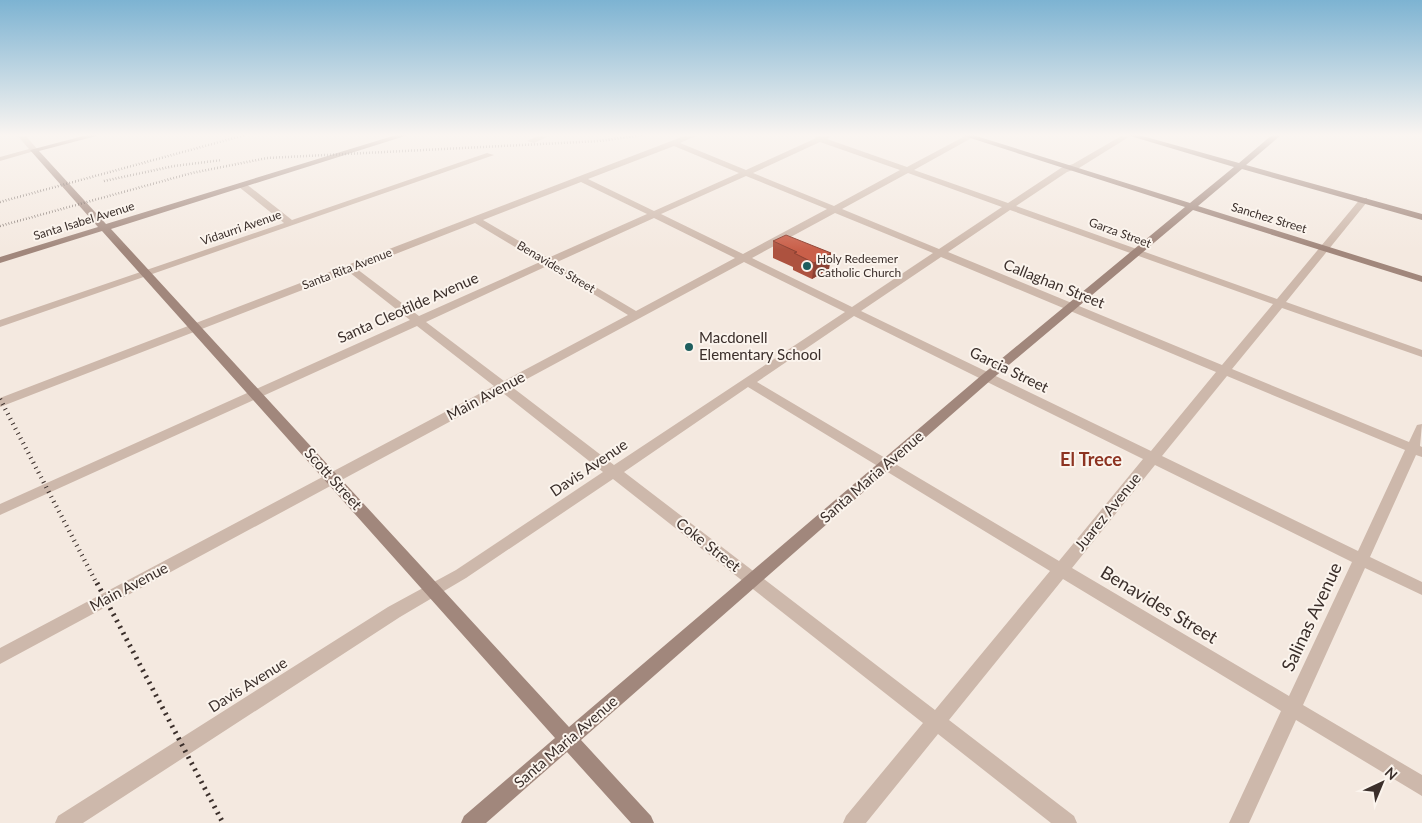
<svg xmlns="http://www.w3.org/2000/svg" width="1422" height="823" font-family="Lato,sans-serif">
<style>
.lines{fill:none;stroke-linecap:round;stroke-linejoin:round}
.street{fill:#cdb8ab;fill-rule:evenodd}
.secondary{fill:#a1877c;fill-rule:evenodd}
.rail-far2{stroke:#3b2f2b;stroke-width:2.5;stroke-dasharray:0.5 2.5;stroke-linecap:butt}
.rail-far1{stroke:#3b2f2b;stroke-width:4.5;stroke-dasharray:1 4.5;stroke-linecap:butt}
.rail{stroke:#3b2f2b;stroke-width:5;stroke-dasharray:2 5;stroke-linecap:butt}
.wall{fill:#ad523f}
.shaded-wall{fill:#8d4233}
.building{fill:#c95f49;stroke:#8d4233}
.poi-dot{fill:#1e5e5e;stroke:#fbf4ed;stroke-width:2}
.labels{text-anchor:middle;stroke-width:4;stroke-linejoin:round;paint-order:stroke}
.far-street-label{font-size:12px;fill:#3b2f2b;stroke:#fbf4ed}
.far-poi-label{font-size:12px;fill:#3b2f2b;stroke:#fbf4ed;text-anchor:start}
.street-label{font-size:15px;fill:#3b2f2b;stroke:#fbf4ed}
.poi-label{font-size:15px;fill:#3b2f2b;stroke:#fbf4ed;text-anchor:start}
.quarter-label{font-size:18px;font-weight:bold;fill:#8d3321;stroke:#fbf4ed}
.near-street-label{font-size:18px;fill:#3b2f2b;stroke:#fbf4ed}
</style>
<rect width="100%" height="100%" fill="#f4e9e0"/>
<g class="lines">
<!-- street -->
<g class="street">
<path d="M17 135H25L38 150 0 161V157L29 149Z"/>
<path d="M540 135H551L534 143 527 141Z"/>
<path d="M687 135H698L680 143 746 170 814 139 817 136 833 135 827 139 907 167 967 135H977L914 170 1008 203 1061 168 1073 164 1123 135H1132L1079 168 1067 172 1016 206 1277 299 1361 198H1367V202L1286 302 1422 350V357L1282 308 1232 369 1409 442 1417 425 1422 424 1420 446 1422 447V457L1416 455 1370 557 1422 582V595L1365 568 1303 705 1422 775V796L1296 720 1249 823H1229L1281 711 1063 579 949 720 1074 816 1077 823H1051L938 734 866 823H843L846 816 923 723 613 479 466 578 400 617 83 823H55L58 816 388 607 456 570 603 472 503 393 0 664V648L494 386 417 326 0 515V504L410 320 349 272 0 407V398ZM820 142 900 170 834 206 753 173ZM674 146 739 173 654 211 588 179ZM908 173 1002 207 939 249 842 209ZM746 176 827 209 743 254 661 214ZM581 182 647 214 548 258 483 220ZM1010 210 1273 304 1222 365 948 252ZM835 213 933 253 852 307 752 258ZM654 218 735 258 636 311 555 263ZM475 223 540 262 419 316 357 269ZM941 257 1216 372 1151 451 861 311ZM744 262 845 312 614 465 512 387ZM547 266 628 315 504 381 426 322ZM854 316 1143 459 1059 561 757 382ZM1227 376 1405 450 1358 551 1162 456ZM748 387 1050 571 935 710 624 472ZM1155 465 1352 562 1289 696 1072 568Z"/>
<path d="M487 153 494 155 0 327V320L284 223 239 187V183H245L292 220Z"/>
</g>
<!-- secondary -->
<path class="secondary" d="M87 135H100L39 151 106 224 396 135H408L111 229 569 727 983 374 1185 207 961 135H973L1190 203 1234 167 1127 135H1139L1239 163 1272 135H1281L1246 165 1422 214V220L1242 169 1198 206 1422 276V282L1193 210 991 380 581 740 651 816 654 823H631L567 752 486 823H461L464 816 555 738 102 231 0 263V257L98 227 30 150Z"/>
<!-- rail-far2 -->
<g class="rail-far2">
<path d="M104 181 174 166 222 160"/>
<path d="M0 202 245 135"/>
<path d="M0 226 192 173 267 158 599 141 643 135"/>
</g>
<!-- rail-far1 -->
<path class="rail-far1" d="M0 399 97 584"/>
<!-- rail -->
<path class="rail" d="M97 583 223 823"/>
</g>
<!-- wall -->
<path class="wall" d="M773 241 831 253 829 269 812 279 793 270V267L773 258Z"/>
<!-- shaded-wall -->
<path class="shaded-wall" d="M831 253 829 269 812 279 814 263Z"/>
<!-- building -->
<path class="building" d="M786 235 831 253 814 263 794 253 797 252 773 241Z"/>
<!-- sky -->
<linearGradient id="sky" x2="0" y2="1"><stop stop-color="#7db3d2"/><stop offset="0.54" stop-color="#faf5f1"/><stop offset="1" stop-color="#faf5f1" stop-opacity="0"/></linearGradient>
<rect width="1422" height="250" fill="url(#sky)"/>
<!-- markers -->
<g class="poi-dot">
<circle cx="807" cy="266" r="5"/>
<circle cx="689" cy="347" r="5"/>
</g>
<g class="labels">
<!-- far-street labels -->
<g class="far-street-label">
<text transform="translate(1269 218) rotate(17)" y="4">Sanchez Street</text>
<text transform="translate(84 221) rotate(-17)" y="4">Santa Isabel Avenue</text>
<text transform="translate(241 228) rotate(-19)" y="4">Vidaurri Avenue</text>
<text transform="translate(1120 233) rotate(20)" y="4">Garza Street</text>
<text transform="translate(556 267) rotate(31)" y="4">Benavides Street</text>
<text transform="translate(347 269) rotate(-21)" y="4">Santa Rita Avenue</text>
</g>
<!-- far-poi labels -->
<g class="far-poi-label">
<text x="817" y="263">Holy Redeemer<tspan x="817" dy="14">Catholic Church</tspan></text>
</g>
<!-- street labels -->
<g class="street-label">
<text transform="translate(1054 284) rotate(22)" y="5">Callaghan Street</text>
<text transform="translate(408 308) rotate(-24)" y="5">Santa Cleotilde Avenue</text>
<text transform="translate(1009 370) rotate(26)" y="5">Garcia Street</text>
<text transform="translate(486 396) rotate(-28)" y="5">Main Avenue</text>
<text transform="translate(589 468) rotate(-34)" y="5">Davis Avenue</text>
<text transform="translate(872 477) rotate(-41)" y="5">Santa Maria Avenue</text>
<text transform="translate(333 479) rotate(48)" y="5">Scott Street</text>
<text transform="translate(1108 512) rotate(-51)" y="5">Juarez Avenue</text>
<text transform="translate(708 545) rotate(38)" y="5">Coke Street</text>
<text transform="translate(129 587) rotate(-28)" y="5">Main Avenue</text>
<text transform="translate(248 685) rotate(-32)" y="5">Davis Avenue</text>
<text transform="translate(566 742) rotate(-41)" y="5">Santa Maria Avenue</text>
</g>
<!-- poi labels -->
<g class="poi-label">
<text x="699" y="343">Macdonell<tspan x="699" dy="17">Elementary School</tspan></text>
</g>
<!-- quarter labels -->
<g class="quarter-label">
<text x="1091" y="466">El Trece</text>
</g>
<!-- near-street labels -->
<g class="near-street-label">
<text transform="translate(1159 605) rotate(31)" y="6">Benavides Street</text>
<text transform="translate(1312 617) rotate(-65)" y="6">Salinas Avenue</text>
</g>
</g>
<!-- north arrow -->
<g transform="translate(1382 783) rotate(44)" stroke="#fbf4ed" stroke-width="4" paint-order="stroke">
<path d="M0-4L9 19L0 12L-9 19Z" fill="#3b2f2b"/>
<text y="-8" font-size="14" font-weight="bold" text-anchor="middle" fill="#3b2f2b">N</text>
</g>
</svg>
